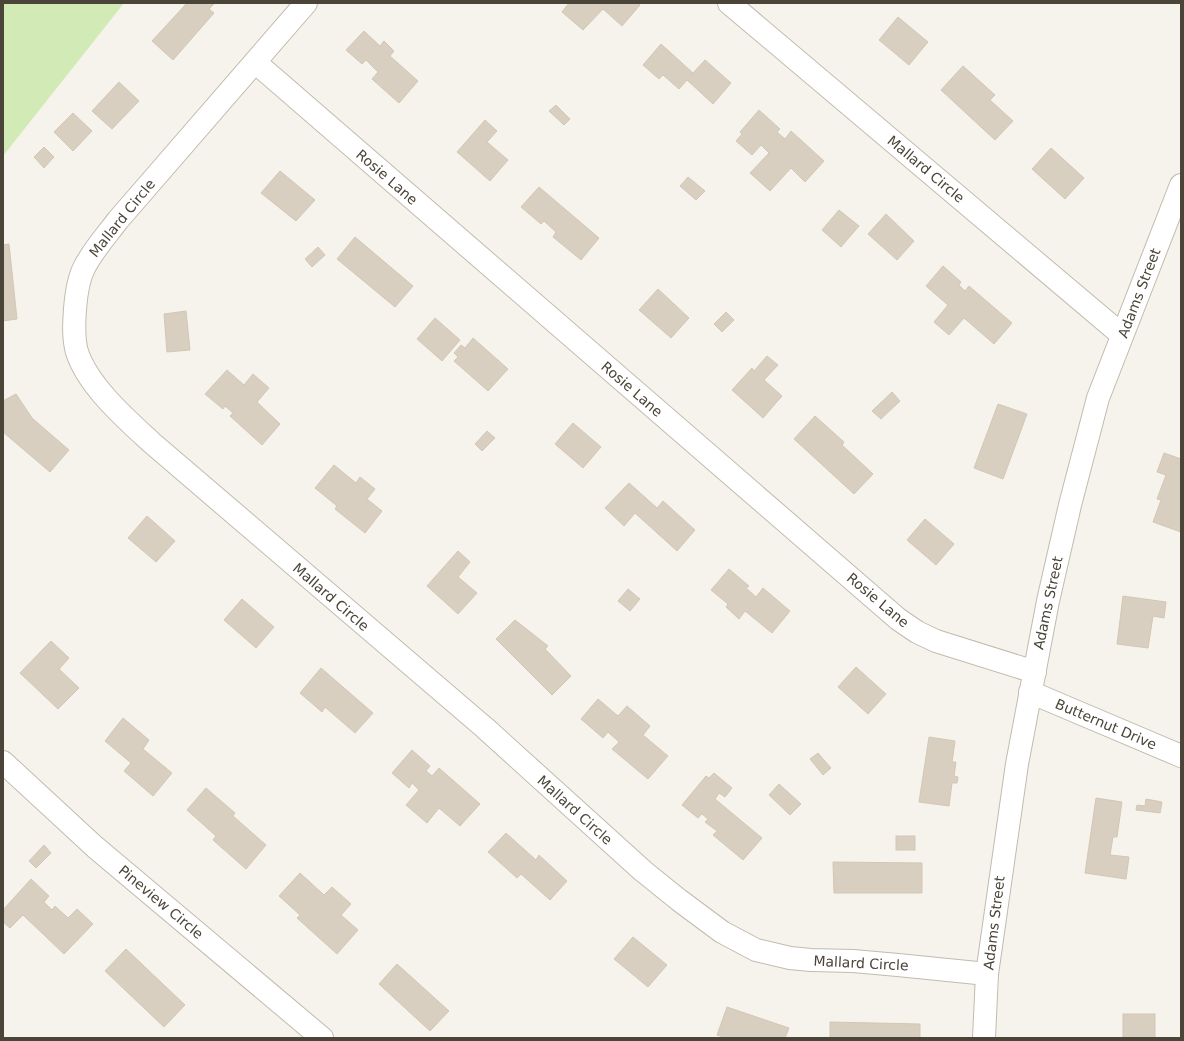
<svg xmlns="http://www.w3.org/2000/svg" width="1184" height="1041" font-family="'DejaVu Sans',sans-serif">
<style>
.green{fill:#d2eab5}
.building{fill:#d8cfc1;stroke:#d3c7b4}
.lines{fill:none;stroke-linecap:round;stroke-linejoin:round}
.minor-casing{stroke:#c2bbae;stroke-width:24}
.tertiary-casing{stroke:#c2bbae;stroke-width:24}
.minor{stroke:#fff;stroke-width:22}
.tertiary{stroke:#fff;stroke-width:22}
.labels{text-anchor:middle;stroke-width:3;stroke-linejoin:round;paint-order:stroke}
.street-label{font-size:14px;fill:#4b4439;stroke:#fff}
</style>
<rect width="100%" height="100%" fill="#f6f3ec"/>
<!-- green -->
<path class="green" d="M3 3H124L3 156Z"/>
<!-- building -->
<g class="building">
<path d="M187 3H215L209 9 214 13 173 60 152 41Z"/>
<path d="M569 3H638L640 5 622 26 603 9 583 30 562 12Z"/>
<path d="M898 17 928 42 909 65 879 40Z"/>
<path d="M364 31 380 46 384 41 394 51 390 56 418 81 399 103 372 79 378 72 366 60 362 64 346 50Z"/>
<path d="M661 44 693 73 705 60 731 83 713 104 687 80 679 89 663 75 659 79 643 65Z"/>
<path d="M963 66 995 95 990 100 1013 121 995 140 941 90Z"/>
<path d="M119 82 139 101 112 129 92 111Z"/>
<path d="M556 105 570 119 564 125 549 111Z"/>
<path d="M759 110 780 129 777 132 785 139 791 131 824 161 805 182 791 168 770 191 750 173 769 153 761 145 752 155 736 141 742 134 740 132Z"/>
<path d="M73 113 92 131 73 151 54 132Z"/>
<path d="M485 120 497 131 487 142 508 160 490 181 457 152Z"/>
<path d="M44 147 54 157 44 168 34 157Z"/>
<path d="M1051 148 1084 178 1065 199 1032 169Z"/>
<path d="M280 171 315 200 296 221 261 193Z"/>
<path d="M688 177 705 191 696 200 680 186Z"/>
<path d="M539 187 599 238 581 260 553 237 556 232 544 221 541 224 521 207Z"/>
<path d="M839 210 859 226 841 247 822 230Z"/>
<path d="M886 214 914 241 897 260 868 234Z"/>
<path d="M355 237 413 286 395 307 337 259Z"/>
<path d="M9 244 17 319 3 321V245Z"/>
<path d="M318 247 325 255 312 267 305 259Z"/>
<path d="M943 266 961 282 959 285 965 291 969 286 1012 323 994 344 964 318 949 335 934 322 948 305 926 286Z"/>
<path d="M658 289 689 318 671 338 639 310Z"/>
<path d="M186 311 190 350 167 352 164 314Z"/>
<path d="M726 312 734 320 722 332 714 324Z"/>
<path d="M435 318 460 340 442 361 417 339Z"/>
<path d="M473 338 508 369 488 391 454 361 458 357 454 353 461 345 465 348Z"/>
<path d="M767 356 778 365 764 380 782 396 763 418 732 390 752 368 754 371Z"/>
<path d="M227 370 244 385 253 374 269 388 257 402 280 424 262 445 230 416 233 413 225 406 223 409 205 394Z"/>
<path d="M892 392 900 401 881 419 872 411Z"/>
<path d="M16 394 32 418 69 450 50 472 3 432V401Z"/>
<path d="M998 404 1027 414 1003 479 974 468Z"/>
<path d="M815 416 844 442 842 445 873 474 854 494 794 439Z"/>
<path d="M573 423 601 447 583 468 555 444Z"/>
<path d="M487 431 495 438 482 451 475 444Z"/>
<path d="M1164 453 1181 459V532L1153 522 1161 500 1157 499 1166 475 1157 472Z"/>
<path d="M334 465 356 483 360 477 375 489 367 499 382 511 365 533 335 509 337 506 315 488Z"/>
<path d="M629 483 657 508 663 501 695 530 677 551 635 513 624 526 605 508Z"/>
<path d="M147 516 175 541 156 562 128 538Z"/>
<path d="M925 519 954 544 936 565 907 540Z"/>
<path d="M458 551 470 562 458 577 477 593 458 614 427 586Z"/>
<path d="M729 569 749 586 746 588 756 597 763 588 790 611 772 633 745 611 739 619 726 607 728 604 711 590Z"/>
<path d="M628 589 640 599 630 611 618 601Z"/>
<path d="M1123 596 1166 602 1164 618 1153 616 1148 648 1117 644Z"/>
<path d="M242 599 274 627 256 648 224 620Z"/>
<path d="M515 620 548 646 545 649 571 676 552 695 496 639Z"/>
<path d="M51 641 69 658 59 669 79 688 58 709 20 673Z"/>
<path d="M856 667 886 694 868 714 838 687Z"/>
<path d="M321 668 373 713 355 733 325 707 322 712 300 693Z"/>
<path d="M598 699 618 716 627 706 650 726 643 735 668 756 648 779 612 749 619 742 608 732 603 738 581 719Z"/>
<path d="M123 718 149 740 143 749 172 773 153 796 124 771 131 763 105 741Z"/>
<path d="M929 737 955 741 952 762H956L954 776 958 777 957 783H952L949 806 919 802Z"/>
<path d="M412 750 430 766 426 771 432 776 439 768 480 804 460 826 439 808 427 823 406 805 419 790 412 783 409 788 392 773Z"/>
<path d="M818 753 831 768 823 775 810 759Z"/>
<path d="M714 773 732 788 725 797 719 793 715 799 762 838 743 860 713 835 717 831 705 822 708 819 702 814 698 818 682 805 706 776 709 778Z"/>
<path d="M779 784 801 804 790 815 769 795Z"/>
<path d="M206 788 235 813 233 816 266 845 246 869 213 840 216 836 187 810Z"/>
<path d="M1096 798 1122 802 1117 837H1113L1110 855 1129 857 1126 879 1085 873Z"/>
<path d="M1146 799 1162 802 1160 813 1136 810 1137 805 1145 806Z"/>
<path d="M506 833 536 860 539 855 567 881 550 900 521 874 517 878 488 852Z"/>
<rect x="896" y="836" width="19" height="14"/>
<path d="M44 845 51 853 36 868 29 861Z"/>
<path d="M833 862 922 863V893H834Z"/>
<path d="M300 873 324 895 332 887 351 904 341 915 358 930 337 954 297 918 300 915 279 896Z"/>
<path d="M31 879 49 896 44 902 52 910 55 906 68 918 77 909 93 924 64 954 23 915 10 928 3 922V910Z"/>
<path d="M633 937 667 965 648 987 614 959Z"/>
<path d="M126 949 185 1005 164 1027 105 971Z"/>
<path d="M397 964 449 1011 430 1031 379 984Z"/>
<path d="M727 1007 789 1028 785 1038H726L717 1035Z"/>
<rect x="1123" y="1014" width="32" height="24"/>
<path d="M830 1022 920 1024V1038H830Z"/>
</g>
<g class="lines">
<defs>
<g id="minor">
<path d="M306 3 118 220C106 236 93 250 84 268 78 280 76 296 75 309 74 323 73 338 77 352 88 386 126 419 152 443L485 728 643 871 679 900 722 932 756 950 790 958 811 960 853 961 898 965 987 974"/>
<path d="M729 3 1122 335"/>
<path d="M255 62 898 619 917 632 936 641 1035 672"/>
<path d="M1030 692 1181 756"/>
<path d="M3 762 95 847 322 1038"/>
</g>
<path id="tertiary" d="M984 1038 987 974 1017 764 1048 601 1070 505 1098 398 1181 185"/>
</defs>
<!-- minor casing -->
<use href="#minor" class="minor-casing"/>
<!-- tertiary casing -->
<use href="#tertiary" class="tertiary-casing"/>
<!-- minor -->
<use href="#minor" class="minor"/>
<!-- tertiary -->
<use href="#tertiary" class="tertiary"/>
</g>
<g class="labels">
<!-- street labels -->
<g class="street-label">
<text transform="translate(926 169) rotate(40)" y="5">Mallard Circle</text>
<text transform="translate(387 177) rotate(41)" y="5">Rosie Lane</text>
<text transform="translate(122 218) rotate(-51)" y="5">Mallard Circle</text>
<text transform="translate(1139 293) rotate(-69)" y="5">Adams Street</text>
<text transform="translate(632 389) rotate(41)" y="5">Rosie Lane</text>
<text transform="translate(331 597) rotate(41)" y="5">Mallard Circle</text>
<text transform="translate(878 600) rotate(40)" y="5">Rosie Lane</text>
<text transform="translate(1048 603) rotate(-78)" y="5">Adams Street</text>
<text transform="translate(1106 724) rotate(23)" y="5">Butternut Drive</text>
<text transform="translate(575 810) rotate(42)" y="5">Mallard Circle</text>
<text transform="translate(161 902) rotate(40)" y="5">Pineview Circle</text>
<text transform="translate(994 923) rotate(-83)" y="5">Adams Street</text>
<text transform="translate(861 963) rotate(3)" y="5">Mallard Circle</text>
</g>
</g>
<!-- border -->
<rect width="1184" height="1041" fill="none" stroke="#4b4439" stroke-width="8"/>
</svg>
